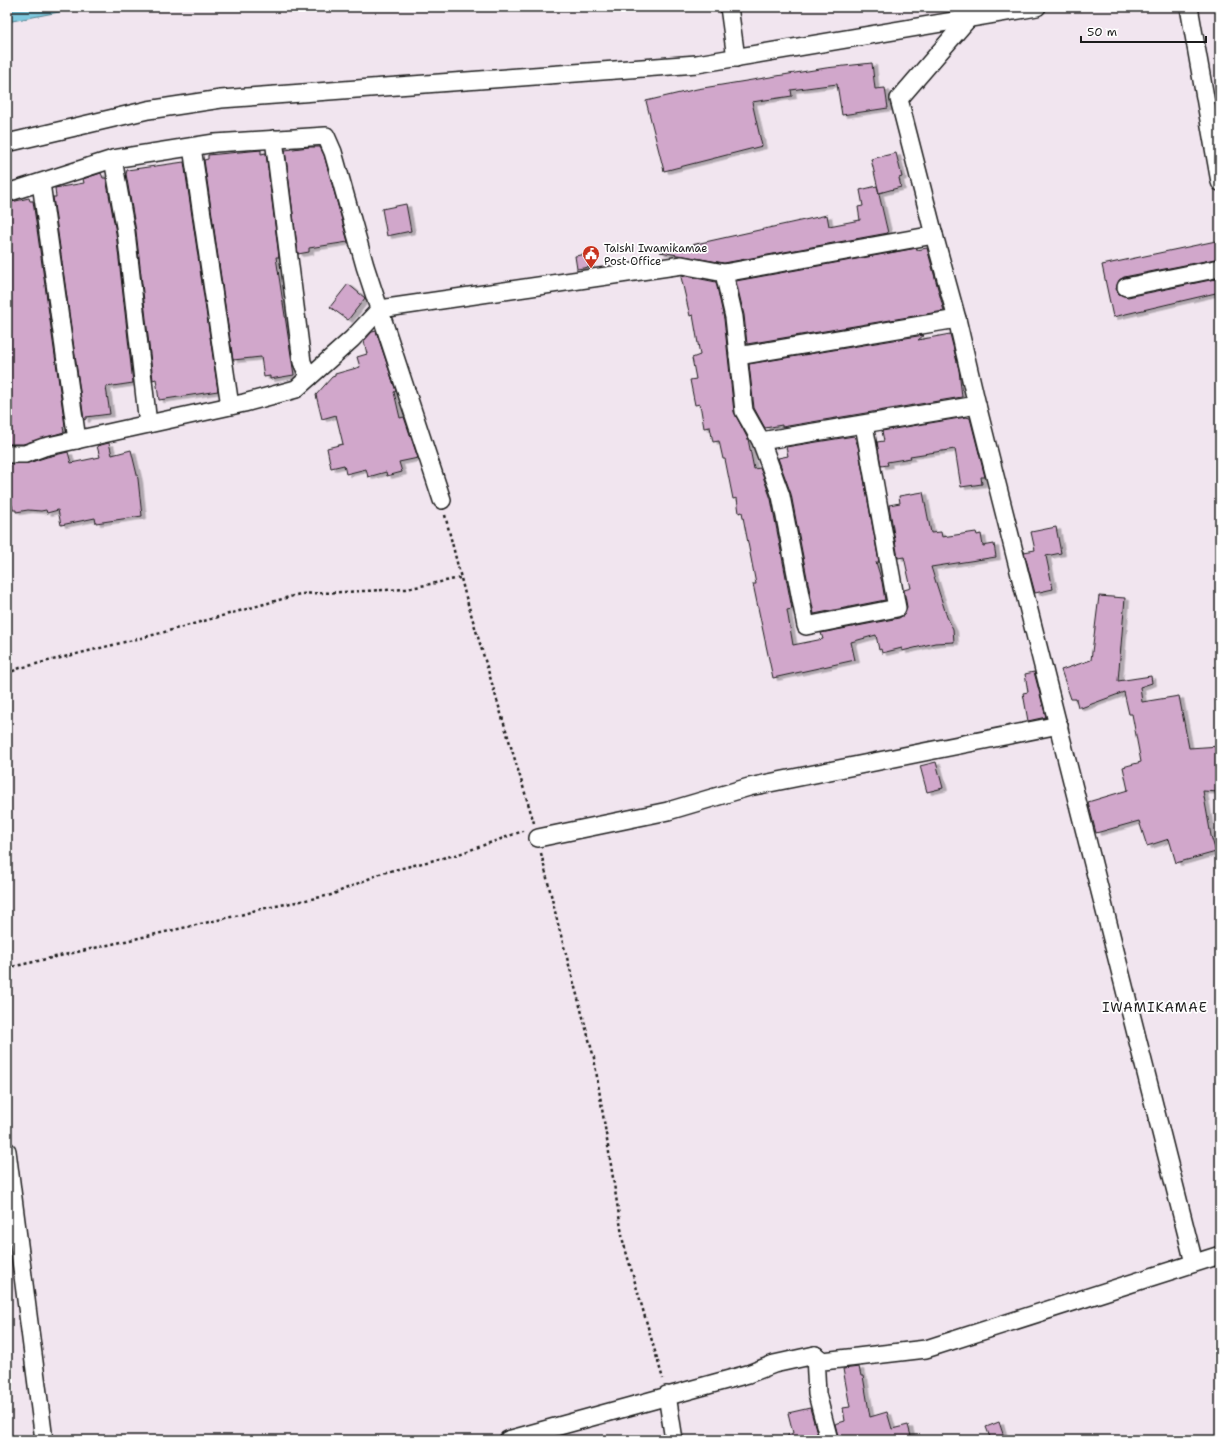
<svg xmlns="http://www.w3.org/2000/svg" width="1227" height="1447" font-family="'Shantell Sans',sans-serif">
<style>
.water{fill:#7ec8de;stroke:#578390}
.building{fill:#d1a7cb;stroke:#1c1c1c;filter:url(#shadow)}
.lines{fill:none;stroke-linecap:round;stroke-linejoin:round}
.street-casing{stroke:#1c1c1c;stroke-width:20}
.path{stroke:#1c1c1c;stroke-width:2.5;stroke-dasharray:3 3;stroke-linecap:butt}
.street{stroke:#fff;stroke-width:17}
.labels{text-anchor:middle;stroke-width:3.5;stroke-linejoin:round;paint-order:stroke}
.poi-label{font-size:11px;fill:#1c1c1c;stroke:#fff;text-anchor:start}
.quarter-label{font-size:13px;letter-spacing:1px;fill:#1c1c1c;stroke:#fff}
</style>
<defs>
<filter id="shadow"><feDropShadow dx="4.5" dy="2.5" stdDeviation="0" flood-color="#0004"/></filter>
</defs>
<rect width="100%" height="100%" fill="#f1e5ef"/>
<filter id="ink" filterUnits="userSpaceOnUse"><feTurbulence type="fractalNoise" baseFrequency=".025" numOctaves="2"/><feDisplacementMap in="SourceGraphic" scale="8" xChannelSelector="R" yChannelSelector="G"/><feConvolveMatrix kernelMatrix="1 2 1 2 8 2 1 2 1" color-interpolation-filters="sRGB"/></filter>
<g filter="url(#ink)">
<!-- water -->
<path class="water" d="M7 7H85L7 22Z"/>
<!-- building -->
<g class="building">
<path d="M872 63 875 89 885 88 888 108 842 115 837 84 791 90 792 96 752 102 762 146 664 171 646 101 697 89 826 68Z"/>
<path d="M309 147H320L324 155 348 242 309 248V252L298 254 285 150Z"/>
<path d="M261 150V154L266 153 279 257H276L294 375 270 379V376L264 377 261 357 233 360 204 160 208 159V155Z"/>
<path d="M896 153 902 177 899 178 901 187 879 193 871 159Z"/>
<path d="M184 162 218 391 159 400 156 379 153 380 136 231 126 174 127 170Z"/>
<path d="M101 173 103 178H106L116 233 133 383 106 387 110 414 86 417V419L84 420 53 197H56L55 188 84 183 83 179Z"/>
<path d="M877 186 888 233 724 263 660 252 827 215 829 226 860 220 858 207 863 206 860 190Z"/>
<path d="M29 198 30 201H33L65 426 63 427 64 432 23 444H7V203Z"/>
<path d="M406 204 411 231 387 236 382 209Z"/>
<path d="M1216 241 1218 250H1220V258L1124 277 1119 280 1116 289 1119 294 1128 297 1220 278V292L1113 317 1102 265Z"/>
<path d="M917 248V250L927 248 944 311 747 344 744 315 736 281Z"/>
<path d="M587 254 590 267 577 269 575 256Z"/>
<path d="M686 276 716 282 724 319 734 412 748 439 754 469 760 468 771 499 792 609 787 610 793 645 823 639 821 633 899 618 904 615 907 607 904 590 911 588 904 557 898 558 889 505 900 503 899 496 923 492 931 533 941 532 942 537 976 532 977 535 981 534 983 546 994 544 996 557 931 567 947 617 953 629 954 642 935 643 902 651V648L882 653 881 649 879 650 876 635 851 642 855 660 773 678 753 584H756L742 512 739 513 737 498 733 499 725 459H723L719 441 713 442 710 427 704 428 700 404 695 405 690 380 696 379 692 358 700 355 693 315 690 316 681 277Z"/>
<path d="M348 284 365 298 348 320 330 307Z"/>
<path d="M376 331 396 391 394 392 400 418 404 417 418 458 399 462 402 472 387 476 386 472 368 477 366 469 346 474 344 465 331 468 327 448 343 444 336 415 322 419 316 395 332 377 335 376V374L360 367 357 357 367 354 364 341 372 332Z"/>
<path d="M950 334 959 370 962 397 782 427V425L765 428 754 408 749 364 924 335 918 340Z"/>
<path d="M966 417 970 418 985 477H981L982 484 961 487 955 449 910 456 911 458 887 462 888 465 881 466 877 442 884 441 882 431Z"/>
<path d="M854 436 858 446 879 562H876L882 582 885 600 814 614 791 494 778 458 788 456 786 447Z"/>
<path d="M109 443 112 455 131 450 138 479 142 516 96 523 95 518 61 525 58 510 47 513 46 510 41 511 28 510 16 512V510H13L12 505 7 506V464L28 463 47 457 68 452 71 463 100 457 97 446Z"/>
<path d="M1056 527 1061 553 1046 556 1053 589 1035 593 1024 552 1035 550 1031 532Z"/>
<path d="M1099 596 1125 598 1118 681 1151 676 1152 683 1140 687 1142 702 1179 696 1189 748 1220 746V792L1203 791 1211 836 1216 852 1176 863 1169 839 1147 846 1139 821 1096 833 1088 802 1128 790 1123 767 1141 762 1132 714H1129L1124 692 1081 708V707H1078L1076 699H1071L1061 670 1091 660Z"/>
<path d="M1034 672 1046 717 1028 721 1023 693 1028 692 1025 674Z"/>
<path d="M936 762 943 788 927 792 920 766Z"/>
<path d="M859 1367 861 1376H863L870 1417 887 1412 892 1429 908 1425 912 1440H839L835 1424 845 1421 843 1408 850 1407 843 1369Z"/>
<path d="M810 1408 819 1440H788V1435L793 1433 788 1413Z"/>
<path d="M999 1422 1005 1440H991L986 1427Z"/>
</g>
<g class="lines">
<defs>
<g id="street">
<path d="M729 7 736 58"/>
<path d="M1189 7 1220 182"/>
<path d="M968 19 899 99 934 235 957 319 977 405 1194 1263"/>
<path d="M274 139 302 362 309 377"/>
<path d="M7 143 148 110 221 99 697 64 1037 7"/>
<path d="M192 147 230 406"/>
<path d="M113 159 126 232 148 424"/>
<path d="M41 183 77 440"/>
<path d="M7 193 113 159 215 143 326 136 333 152 365 266 442 500"/>
<path d="M724 273 734 317 744 411 761 441 781 496 806 626 897 608 864 425"/>
<path d="M1126 287 1220 268"/>
<path d="M738 356 957 319"/>
<path d="M761 441 977 405"/>
<path d="M7 454H25L44 447 244 403 296 389 352 339 380 309 682 265 724 273 934 235"/>
<path d="M538 838 668 811 749 787 1059 725"/>
<path d="M7 1151 44 1440"/>
<path d="M815 1355 817 1394 829 1440"/>
<path d="M667 1395 674 1440"/>
<path d="M508 1440 748 1374 774 1364 815 1355 823 1361 926 1349 1220 1255"/>
</g>
</defs>
<!-- street casing -->
<use href="#street" class="street-casing"/>
<!-- path -->
<g class="path">
<path d="M445 515 465 594 534 823"/>
<path d="M7 674 20 668 161 633 300 594 406 589 460 578"/>
<path d="M541 853 559 928 594 1058 623 1241 663 1379"/>
<path d="M7 968 244 914 256 910 331 895 382 873 459 854 523 831"/>
</g>
<!-- street -->
<use href="#street" class="street"/>
</g>
</g>
<!-- icons -->
<defs>
<symbol id="civic-pin" viewBox="-11 -11 22 30"><path d="M0 17L-7.5 6A9.5 9.5 0 1 1 7.5 6Z" fill="#c8321e" stroke="#fff"/><path d="M-.6-6.5H3V-4.5H.6V-3L4-1V1h2V6H-6V1h2V-1L-.6-3ZM-1.2 2.5V6h2.4V2.5Z" fill="#fff"/></symbol>
</defs>
<g fill-rule="evenodd">
<use href="#civic-pin" x="581" y="244" width="20" height="27"/>
</g>
<g class="labels">
<!-- poi labels -->
<g class="poi-label">
<text x="604" y="252">Taishi Iwamikamae<tspan x="604" dy="13">Post Office</tspan></text>
</g>
<!-- quarter labels -->
<g class="quarter-label">
<text x="1155" y="1012">IWAMIKAMAE</text>
</g>
</g>
<!-- margin -->
<rect width="1227" height="1447" fill="none" stroke="#fff" stroke-width="24"/>
<rect x="12" y="12" width="1203" height="1423" fill="none" stroke="#1c1c1c" stroke-width="1.5" filter="url(#ink)"/>
<!-- scale -->
<path d="M1081 36v6h125v-6" fill="none" stroke="#1c1c1c" stroke-width="2"/>
<text x="1087" y="36" font-size="12" fill="#1c1c1c" stroke="#ffffff" stroke-width="3" paint-order="stroke">50 m</text>
</svg>
